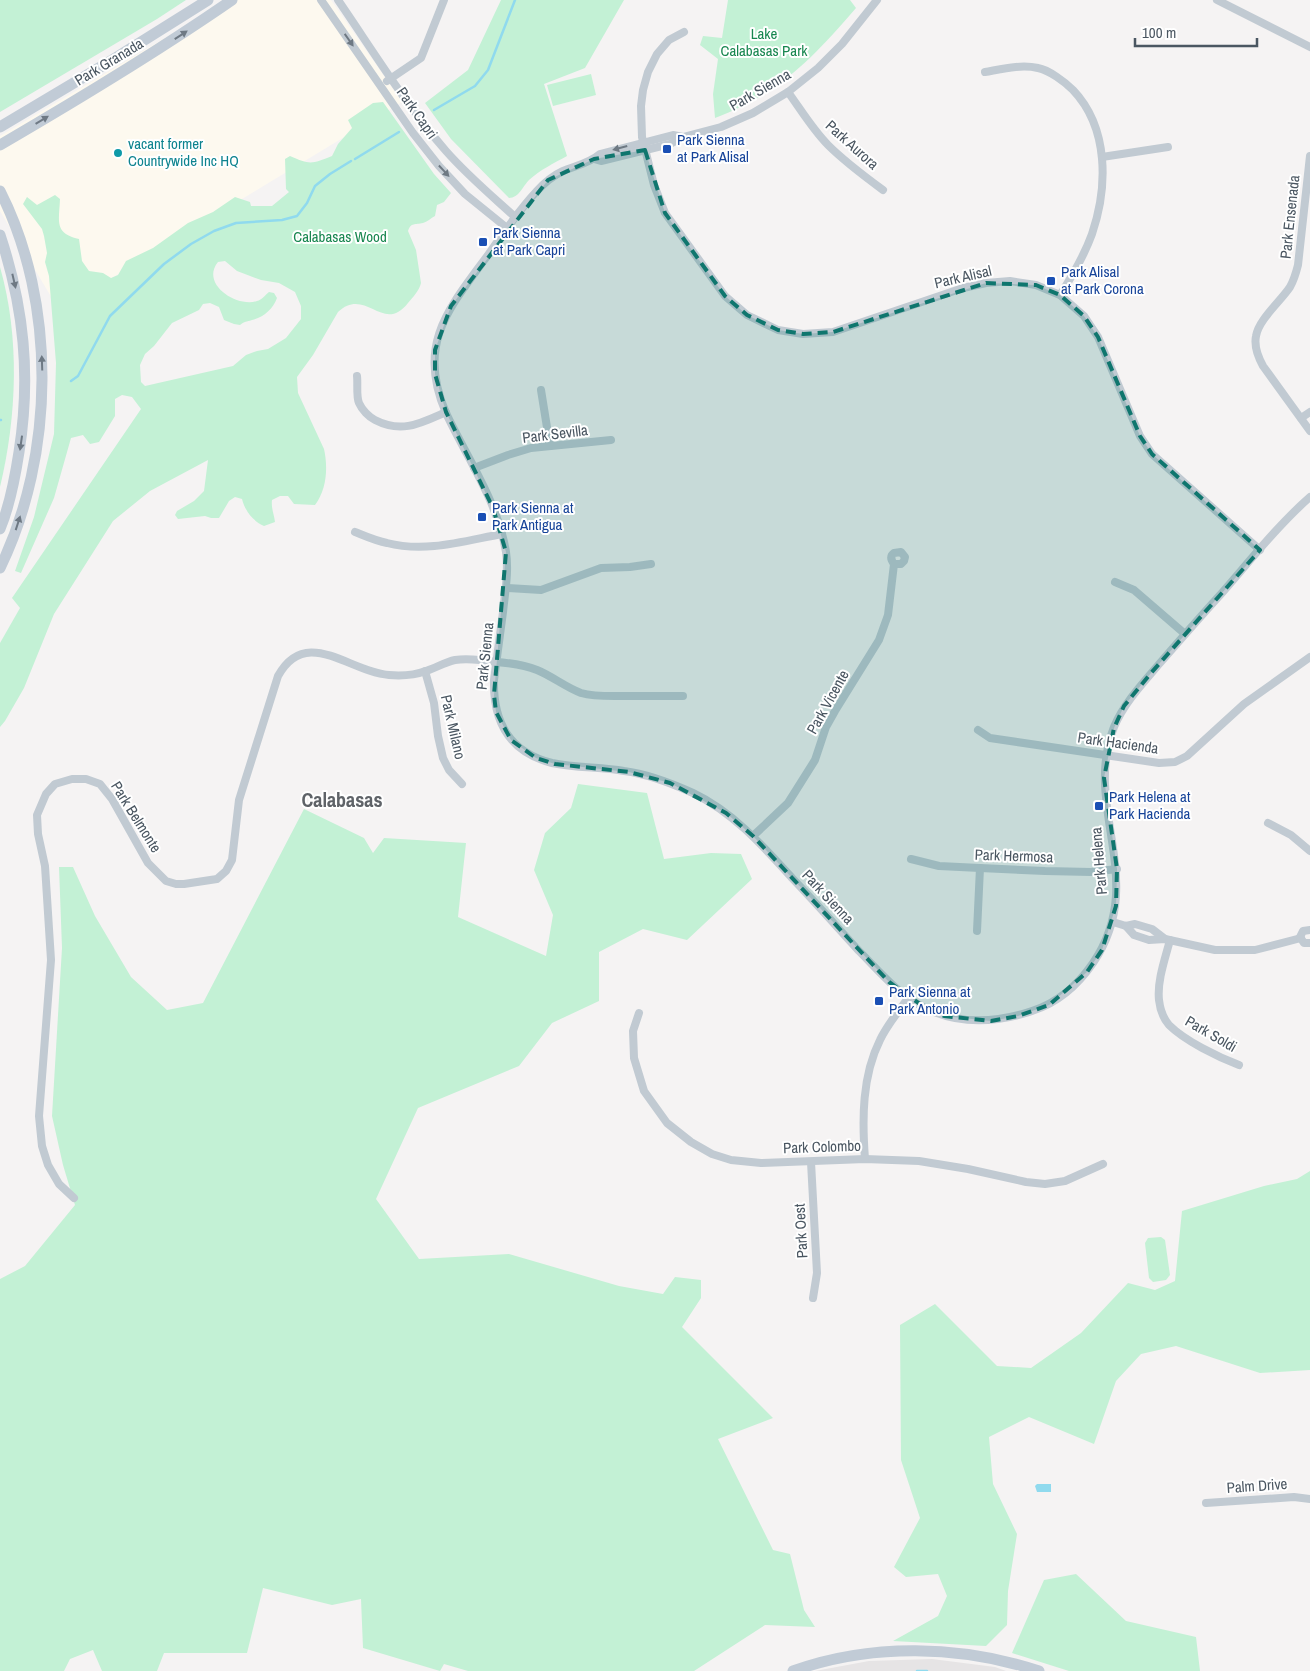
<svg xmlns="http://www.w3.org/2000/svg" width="1310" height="1671" font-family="'Archivo Narrow',sans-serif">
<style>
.commercial{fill:#fdf9ef}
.education{fill:#e6e4e5}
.green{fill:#c3f1d5;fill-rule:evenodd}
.water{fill:#90daee}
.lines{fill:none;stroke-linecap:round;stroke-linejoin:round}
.stream{stroke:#90daee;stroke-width:2.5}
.street{stroke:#c1cad2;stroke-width:8}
.secondary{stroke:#c1cbd6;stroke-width:11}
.oneway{fill:#6e7984}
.oneway2{fill:#6e7983}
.marked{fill:#0f766e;fill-opacity:0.2;stroke:#0f766e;stroke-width:4;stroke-dasharray:10 6;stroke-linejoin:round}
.transit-dot{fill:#1a4fb4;stroke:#fff;stroke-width:2}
.culture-dot{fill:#0f9aa8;stroke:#fff;stroke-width:2}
.labels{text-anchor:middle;stroke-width:4;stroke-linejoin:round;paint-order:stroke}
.park-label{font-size:15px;fill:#17864f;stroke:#fff}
.street-label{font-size:15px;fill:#4a5661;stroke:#fff}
.transit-label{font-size:15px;fill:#164399;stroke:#fff;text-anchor:start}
.culture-label{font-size:15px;fill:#0d838f;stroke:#fff;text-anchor:start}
.district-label{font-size:20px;font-weight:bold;fill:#5f6368;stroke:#fff}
</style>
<rect width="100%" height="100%" fill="#f5f3f3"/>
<!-- commercial -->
<path class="commercial" d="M223 0H331L402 102 59 310 0 211V136L202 16Z"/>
<!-- education -->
<path class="education" d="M932 1659 995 1667 1006 1671H815L869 1661Z"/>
<!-- green -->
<g class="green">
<path d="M0 0H186L157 19 0 112Z"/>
<path d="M501 0H624L585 68 544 84 567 156C554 163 540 170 529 180 523 186 519 198 509 198L451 139 425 103 468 70Z"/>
<path d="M728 0H850L856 8C811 60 781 92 715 118L713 94 718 59 700 45 703 36 722 38Z"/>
<path d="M591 74 596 95 553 106 547 85Z"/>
<path d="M383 102 434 174 451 193 444 202 437 205 435 216C431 218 427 222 423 223 415 225 411 222 408 231L416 250 421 283C419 291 413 297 408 303 383 335 366 286 338 312L313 355 297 377 298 393 324 449C328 467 327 489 315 505L294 504 288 496H280L272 500C271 508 274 514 275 522L264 526C253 521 245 511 242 499L235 497 229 501 219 518H211L205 516 178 519 175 515 177 511 194 501 204 491 208 460 150 491 113 521 54 614 24 688 5 721 0 727V643L20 608 12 598 141 409 132 397 122 395 115 399V416L99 442 90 444 83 435 71 438 54 498 21 573 15 571 34 517 54 434 56 363 49 276 45 262 47 253 44 236 42 229 23 204 27 197 37 205 55 195 60 199C59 222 54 233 79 239L82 261 89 271 103 273 111 278 118 275 126 261 153 248 188 223 213 212 235 197 250 202 251 206H272L289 192 286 189 285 159 290 156C310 165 312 164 332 156L338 144 352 128 348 120 373 103ZM225 261 237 271 261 280 279 283 295 292 301 306V319L286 338 268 349 257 351 246 355 233 366 145 386 141 382 140 365 145 354 154 346 172 323 199 310 203 304 210 303 219 307 224 320 234 324 240 325C245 321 246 322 252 320 264 317 273 309 277 298L274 293 269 292C265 295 262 300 257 301 237 308 200 284 218 262Z"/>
<path d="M0 267C20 337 17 416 0 487Z"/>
<path d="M578 784 647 793 664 859 711 853 741 854 752 879 687 940 643 929 599 952V1001L552 1023 519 1066 418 1108 376 1199 419 1259 509 1254 619 1286 663 1294 675 1277 701 1280V1298L682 1327 773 1418 718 1439 773 1550 790 1554 804 1610 815 1627 765 1625 694 1671H468L444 1664 440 1671 363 1648 361 1599 332 1605 263 1588 247 1653H164L157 1671H102L93 1650 70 1659 64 1671H0V1279L25 1266 75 1205 63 1165 52 1116 62 948 59 867H73L95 916 131 977 167 1010 203 1003 304 809 364 838 373 853 384 838 466 843 458 917 546 956 553 915 534 870 545 833 571 808Z"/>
<path d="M1310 1171V1370L1260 1373 1176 1346 1141 1354 1116 1381 1094 1444 1029 1417 989 1437 993 1484 1017 1534 1008 1591 1007 1625 986 1646 893 1641 938 1616 947 1596 938 1574 906 1577 894 1567 920 1518 901 1460 900 1325 935 1304 997 1366 1031 1368 1081 1333 1128 1283 1155 1290 1175 1281 1182 1211 1264 1186 1297 1179Z"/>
<path d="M1161 1237 1165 1240 1170 1275 1166 1280 1153 1282 1149 1278 1145 1243 1148 1238Z"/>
<path d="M1076 1574 1126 1621 1196 1637 1200 1671H1069L1012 1653 1044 1580Z"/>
</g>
<!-- water -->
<path class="water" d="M1037 1484H1051V1492H1037L1035 1486Z"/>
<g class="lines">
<!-- stream -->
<g class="stream">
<path d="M434 110 475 86 488 70 515 0"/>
<path d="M355 159 399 132"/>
<path d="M71 381 78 376 110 316 164 264 191 244 214 231 236 223 282 220 297 216 307 203 315 186 330 174 351 161"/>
<path d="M0 420H1"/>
<path d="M917 1671H927"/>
</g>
<!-- street -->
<g class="street">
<path d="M321 0 413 133 439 166 465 194 507 228"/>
<path d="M338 0C373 51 406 105 446 151 467 175 492 196 515 217"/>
<path d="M1217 0 1310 47"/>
<path d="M684 32 669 40 657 54 648 72 643 90 641 106 642 137 654 185 665 213 725 296 747 315 778 330 803 334 833 332 963 288 986 283 1010 281 1036 285 1060 295 1084 316 1098 337 1140 436 1152 454 1260 550"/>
<path d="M985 72C1002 69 1021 64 1038 68 1049 70 1065 82 1073 90 1109 128 1108 187 1092 234 1084 256 1073 275 1060 295"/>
<path d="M387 81 421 58 444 0"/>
<path d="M788 92C801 110 813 130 828 145 845 162 864 176 883 190"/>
<path d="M683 137 673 135 600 154C590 163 575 166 563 171 552 176 544 183 536 192 518 211 503 234 488 255 449 308 416 344 446 413 467 458 498 502 506 552 509 572 505 592 503 612 500 635 497 657 494 680 493 722 509 752 552 763 575 768 601 767 624 771 648 774 671 783 693 793 733 812 763 846 792 878 815 902 837 927 859 951 879 971 898 994 923 1007 958 1025 996 1023 1032 1011 1057 1003 1078 985 1093 963 1149 880 1082 808 1114 727 1124 703 1143 683 1160 663 1180 640 1200 617 1221 594 1249 562 1279 524 1310 497"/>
<path d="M1310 156 1298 265C1296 273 1294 280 1290 287 1280 302 1259 319 1256 336 1254 346 1258 357 1263 366L1310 431"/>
<path d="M1102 157 1168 147"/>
<path d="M594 159 601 161 670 144 683 137 721 127 753 113 788 92 818 68 842 44 877 0"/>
<path d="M357 376C358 384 356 396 359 403 362 410 369 417 375 420 402 434 421 423 446 412"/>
<path d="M541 390 550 446"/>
<path d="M1301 418 1310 412"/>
<path d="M474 468 508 455 531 448 611 440"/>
<path d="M355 532C365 536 376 541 387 543 426 553 464 541 502 534"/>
<path d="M1115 582 1134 590 1185 634"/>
<path d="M506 588 541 590 601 568 630 567 651 564"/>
<path d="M425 671 434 703 438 736 443 758 449 770 462 784"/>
<path d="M978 730 990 738 1159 763 1175 762 1187 756 1244 704 1310 657"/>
<path d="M1268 823 1291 835 1310 851"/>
<path d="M753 836 788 803 815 760 826 727 835 711 879 640 888 615 894 564C891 560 890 556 894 553L901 552 905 557 904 561 901 564H894"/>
<path d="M911 859 939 866 980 868 1045 871 1091 872 1117 869"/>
<path d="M1113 922 1126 926 1135 924 1152 929 1165 939"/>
<path d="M1126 926 1134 935 1149 940 1165 939 1215 950H1255L1301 938"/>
<path d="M1310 930 1303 931 1300 937 1304 943H1310"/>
<path d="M977 931 980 868"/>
<path d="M1170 940C1165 959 1157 981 1159 1000 1160 1009 1163 1018 1169 1025 1185 1041 1218 1057 1239 1065"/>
<path d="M639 1013 633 1031 634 1058 644 1091 667 1123 691 1142 712 1154 731 1160 761 1163 865 1159 919 1161 968 1169 1026 1182 1045 1184 1065 1181 1103 1164"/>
<path d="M865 1159C862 1119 862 1076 880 1040 887 1025 899 1011 908 998"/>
<path d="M811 1162 817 1273 813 1298"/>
<path d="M74 1198 59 1184 48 1165 42 1146 39 1116 51 960 45 866 38 834 37 815 46 794 55 784 72 779H86L100 784 112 799 148 863 166 881 176 884H184L217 879 226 871 232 860 239 800 278 676C306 625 349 672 389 675 401 676 415 675 426 671 436 668 445 662 455 660 468 658 483 660 496 662 510 663 525 665 537 670 552 676 565 687 581 693 595 697 611 696 626 696 645 696 664 696 683 696"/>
<path d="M1206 1503 1294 1497 1310 1499"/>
</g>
<!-- secondary -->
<g class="secondary">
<path d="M0 127 114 59 208 0"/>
<path d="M0 145C79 99 157 52 232 0"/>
<path d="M0 191C57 303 55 455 0 568"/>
<path d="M0 235C24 307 31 376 19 452 15 478 10 505 0 529"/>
<path d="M793 1671C871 1643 960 1645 1039 1671"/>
</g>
</g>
<!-- one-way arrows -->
<defs><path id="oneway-solid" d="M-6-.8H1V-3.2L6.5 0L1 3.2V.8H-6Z" transform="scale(1.25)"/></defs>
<g class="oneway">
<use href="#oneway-solid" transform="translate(181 35) rotate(-33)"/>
<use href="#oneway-solid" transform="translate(42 120) rotate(-31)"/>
<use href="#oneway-solid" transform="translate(14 281) rotate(77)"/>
<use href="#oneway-solid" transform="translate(42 363) rotate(-92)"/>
<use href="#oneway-solid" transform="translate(21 443) rotate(98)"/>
<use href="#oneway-solid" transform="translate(18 523) rotate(-72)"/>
</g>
<g class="oneway2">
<use href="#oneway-solid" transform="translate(349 40) rotate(55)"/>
<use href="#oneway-solid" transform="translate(620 148) rotate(165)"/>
<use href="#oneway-solid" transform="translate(444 171) rotate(47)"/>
</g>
<!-- marked area -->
<path class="marked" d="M645 150 665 213 725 296 747 315 778 330 803 334 833 332 986 283 1036 285 1060 295 1084 316 1098 337 1140 436 1152 454 1260 550 1151 673 1124 706 1114 728 1104 778 1117 869 1116 906 1102 950 1087 972 1049 1005 1018 1016 991 1021 944 1016 924 1007 889 982 753 836 726 813 670 783 629 772 555 764 536 758 511 740 496 712 494 695 506 552 493 508 446 412 435 374V350L451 306 548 180 594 159Z"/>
<!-- markers -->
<g class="transit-dot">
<rect x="662" y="144" width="10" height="10" rx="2.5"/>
<rect x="478" y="237" width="10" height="10" rx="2.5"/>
<rect x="1046" y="276" width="10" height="10" rx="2.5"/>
<rect x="477" y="512" width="10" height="10" rx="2.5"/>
<rect x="1094" y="801" width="10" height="10" rx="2.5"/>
<rect x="874" y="996" width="10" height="10" rx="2.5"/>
</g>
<circle class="culture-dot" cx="118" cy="153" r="5"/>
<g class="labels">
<!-- park labels -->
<g class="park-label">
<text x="764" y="39">Lake<tspan x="764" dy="17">Calabasas Park</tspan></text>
<text x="340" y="242">Calabasas Wood</text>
</g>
<!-- street labels -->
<g class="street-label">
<text transform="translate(109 62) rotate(-31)" y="5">Park Granada</text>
<text transform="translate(760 90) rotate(-30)" y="5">Park Sienna</text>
<text transform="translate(417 113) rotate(55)" y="5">Park Capri</text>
<text transform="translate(852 145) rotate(42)" y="5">Park Aurora</text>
<text transform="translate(1290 217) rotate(-84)" y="5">Park Ensenada</text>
<text transform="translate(963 277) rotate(-13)" y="5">Park Alisal</text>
<text transform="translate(555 434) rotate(-7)" y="5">Park Sevilla</text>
<text transform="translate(485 656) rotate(-84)" y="5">Park Sienna</text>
<text transform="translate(828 702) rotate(-61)" y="5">Park Vicente</text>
<text transform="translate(453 727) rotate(77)" y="5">Park Milano</text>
<text transform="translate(1118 743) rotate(8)" y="5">Park Hacienda</text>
<text transform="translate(136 817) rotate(58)" y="5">Park Belmonte</text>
<text transform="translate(1014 856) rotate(2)" y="5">Park Hermosa</text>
<text transform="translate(1099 861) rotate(-95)" y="5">Park Helena</text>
<text transform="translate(828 897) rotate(47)" y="5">Park Sienna</text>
<text transform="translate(1211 1034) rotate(30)" y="5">Park Soldi</text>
<text transform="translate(822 1147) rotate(-2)" y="5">Park Colombo</text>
<text transform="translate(801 1231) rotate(-93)" y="5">Park Oest</text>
<text transform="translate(1257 1486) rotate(-4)" y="5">Palm Drive</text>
</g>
<!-- transit labels -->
<g class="transit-label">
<text x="677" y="145">Park Sienna<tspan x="677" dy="17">at Park Alisal</tspan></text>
<text x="493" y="238">Park Sienna<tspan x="493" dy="17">at Park Capri</tspan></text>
<text x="1061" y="277">Park Alisal<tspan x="1061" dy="17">at Park Corona</tspan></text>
<text x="492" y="513">Park Sienna at<tspan x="492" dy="17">Park Antigua</tspan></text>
<text x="1109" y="802">Park Helena at<tspan x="1109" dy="17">Park Hacienda</tspan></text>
<text x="889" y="997">Park Sienna at<tspan x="889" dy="17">Park Antonio</tspan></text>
</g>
<!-- culture labels -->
<g class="culture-label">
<text x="128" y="149">vacant former<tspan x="128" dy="17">Countrywide Inc HQ</tspan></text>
</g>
<!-- district labels -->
<g class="district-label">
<text x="342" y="807">Calabasas</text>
</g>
</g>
<!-- scale -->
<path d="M1135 38v8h122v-8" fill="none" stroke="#4a5661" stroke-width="2.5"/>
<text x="1142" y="38" font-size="15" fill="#4a5661" stroke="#ffffff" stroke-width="4" paint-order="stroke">100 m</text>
</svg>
